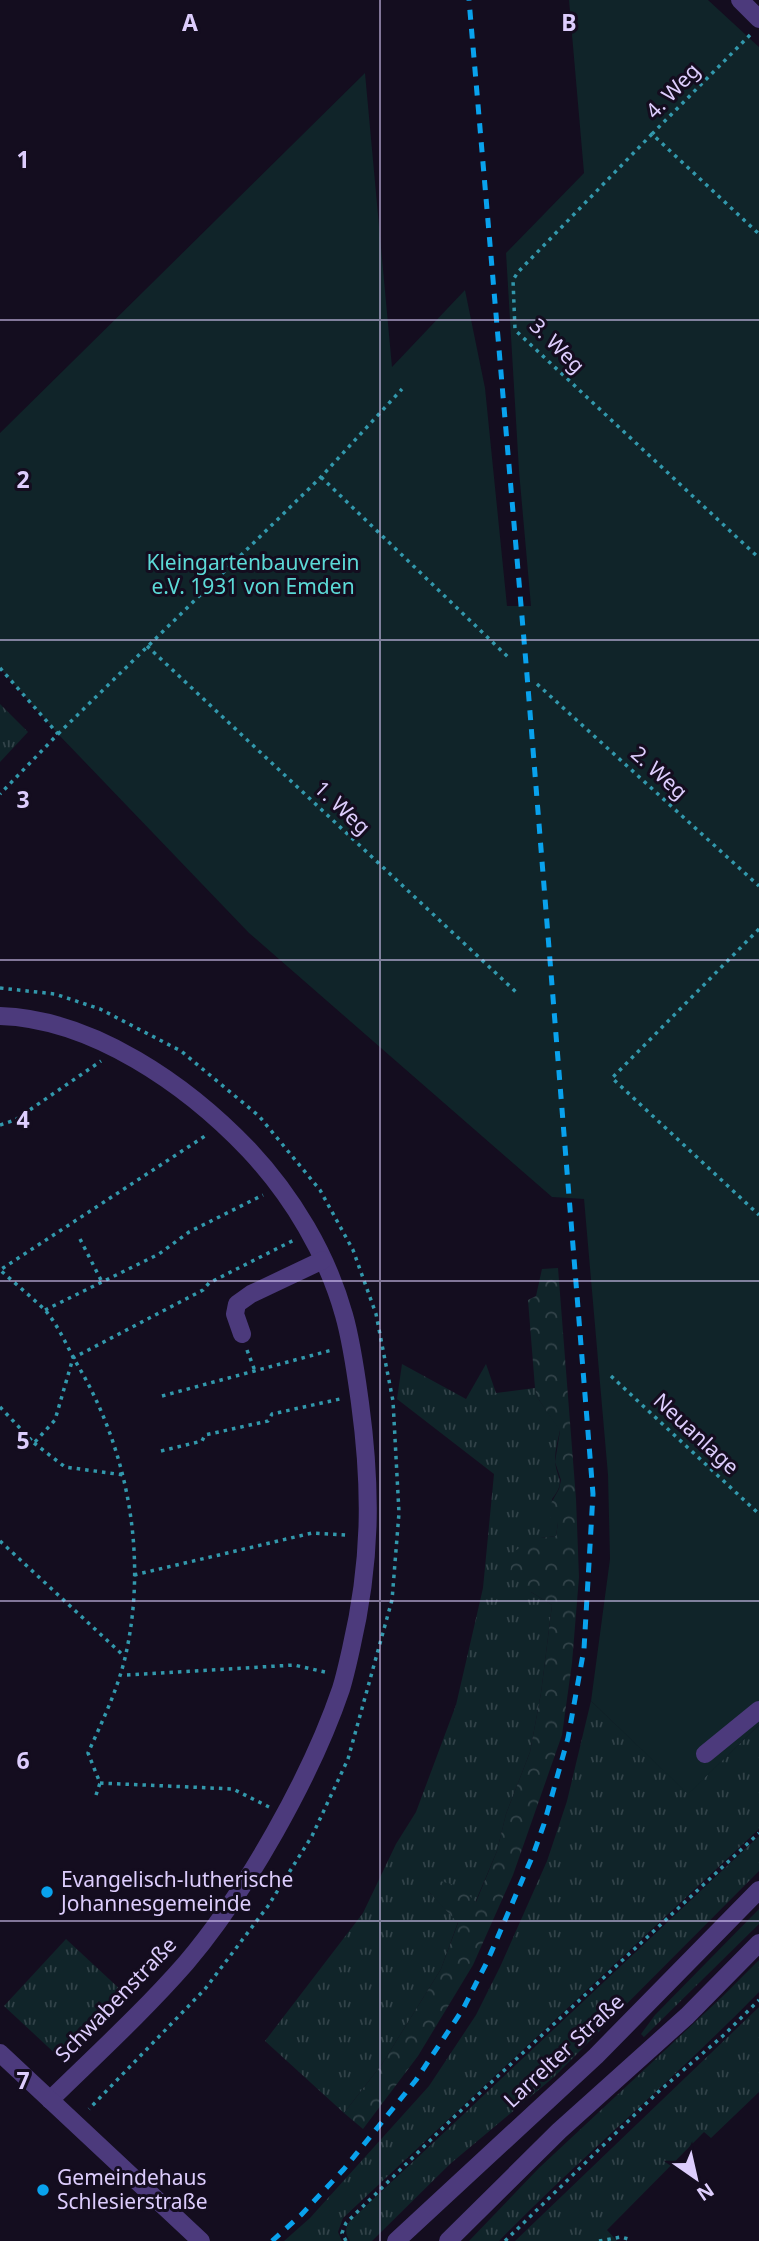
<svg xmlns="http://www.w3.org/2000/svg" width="759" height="2241" font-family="'Noto Sans',sans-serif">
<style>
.grass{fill:url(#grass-tufts)}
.forest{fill:url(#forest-crowns)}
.garden{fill:#102429}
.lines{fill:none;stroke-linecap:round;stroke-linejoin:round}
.path{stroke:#3298ac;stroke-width:3.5;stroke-dasharray:3.5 5;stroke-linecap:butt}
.minor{stroke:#4c3a7c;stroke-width:18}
.rail{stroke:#09a2ed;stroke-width:5;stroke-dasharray:10 9;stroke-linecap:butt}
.grid{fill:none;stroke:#ddcdfd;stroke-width:2;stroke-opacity:0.55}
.poi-dot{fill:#09a2ed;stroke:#140d1f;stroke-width:2.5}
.labels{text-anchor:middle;stroke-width:6;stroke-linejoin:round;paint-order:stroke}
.street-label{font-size:21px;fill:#ddcdfd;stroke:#140d1f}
.park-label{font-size:21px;fill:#5cdad7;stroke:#140d1f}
.poi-label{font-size:21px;fill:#ddcdfd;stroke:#140d1f;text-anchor:start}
.grid-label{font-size:23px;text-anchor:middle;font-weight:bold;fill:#ddcdfd;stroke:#140d1f;stroke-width:6;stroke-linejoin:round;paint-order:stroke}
</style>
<defs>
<pattern id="grass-tufts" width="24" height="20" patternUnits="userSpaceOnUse" patternTransform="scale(1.75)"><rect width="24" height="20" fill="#102429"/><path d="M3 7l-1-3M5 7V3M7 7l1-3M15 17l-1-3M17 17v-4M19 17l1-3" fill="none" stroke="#324349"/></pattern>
<pattern id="forest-crowns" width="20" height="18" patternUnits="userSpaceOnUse" patternTransform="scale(1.75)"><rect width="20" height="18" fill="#102429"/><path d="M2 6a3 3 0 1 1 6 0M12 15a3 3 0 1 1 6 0" fill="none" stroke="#324349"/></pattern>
</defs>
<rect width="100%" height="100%" fill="#140d1f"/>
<!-- grass -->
<g class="grass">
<path d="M0 704 28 732 0 762Z"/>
<path d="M402 1364 466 1399 486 1364 496 1393 535 1388 537 1397 560 1430C558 1440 555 1450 555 1460 556 1479 567 1480 552 1499L558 1523 556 1536 541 1538 531 1592 552 1605 541 1693 530 1752 506 1814 497 1851 475 1903 428 1891 458 1922 441 1969 382 2064 344 2113 265 2041 363 1913 396 1844 416 1812 456 1705 483 1588 494 1474 397 1399Z"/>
<path d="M591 1701 688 1793 759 1725V1829L343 2218 338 2232 342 2241H284L310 2218 429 2086 476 2015 500 1967 547 1861 567 1801Z"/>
<path d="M759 1836V1871L554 2077 450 2164 372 2241H350C345 2234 345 2229 349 2222Z"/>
<path d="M759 1909V1924L644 2037 641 2034 655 2015Z"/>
<path d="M66 1939 123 1992 61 2059 4 2006Z"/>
<path d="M759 1960V1992C675 2078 583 2155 499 2241H469L539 2168 723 1996Z"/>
<path d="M759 2007V2092L711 2138 704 2132 607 2230 617 2241H515Z"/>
</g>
<!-- forest -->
<path class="forest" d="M558 1268 576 1499 579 1577 572 1663 562 1735 513 1875 473 1965 418 2056 363 2129 344 2113 382 2064 441 1969 458 1923 428 1891 436 1880 459 1886 476 1902 497 1851 506 1814 530 1752 541 1693 552 1605 531 1592 510 1572 514 1551 541 1538 556 1536 558 1523 545 1514 559 1489 561 1480 555 1462 560 1431 537 1397 535 1388 528 1300 536 1296 542 1269Z"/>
<!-- garden -->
<path class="garden" d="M569 0H708L759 47V1725L688 1794 591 1701 610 1559 608 1475 584 1199 552 1197 249 933 58 734 0 668V433L365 73 392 367 465 290 485 388 507 606H531L519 471 506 253 584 173Z"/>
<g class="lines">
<!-- path -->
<g class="path">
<path d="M750 35 652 134 759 234"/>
<path d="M652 134 518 272 513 280 515 330 759 558"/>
<path d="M321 477 509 658"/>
<path d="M147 646 516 992"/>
<path d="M0 668 58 734 0 794"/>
<path d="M537 684 759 886"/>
<path d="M58 734 321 477 402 389"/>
<path d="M759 929 612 1078 759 1215"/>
<path d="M0 988 55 994 100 1009 181 1051 259 1116 320 1190 353 1250 376 1314 393 1401 399 1513 392 1600 348 1759 312 1836 268 1906 205 1989 89 2109"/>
<path d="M0 1125 15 1120 101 1061"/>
<path d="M80 1239 102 1282"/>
<path d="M45 1310 159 1254 189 1232 263 1195"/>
<path d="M247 1350 255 1371"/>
<path d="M611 1376 759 1514"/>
<path d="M162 1396 332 1350"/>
<path d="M0 1407 34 1443 55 1420 73 1358 203 1290 209 1283 294 1240"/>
<path d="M34 1443 65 1467 124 1475"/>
<path d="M161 1451 202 1441 205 1435 268 1421 272 1414 340 1399"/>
<path d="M0 1541 124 1656"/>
<path d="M134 1575 312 1533 347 1535"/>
<path d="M127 1675 294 1665 325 1672"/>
<path d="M100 1783 233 1789 269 1807"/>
<path d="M96 1795 100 1783 88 1753C102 1722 117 1691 125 1658 148 1559 129 1451 77 1364 67 1347 58 1324 44 1309 30 1296 15 1283 0 1270L205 1136"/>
<path d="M346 2241 342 2233 346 2223 453 2118 759 1833"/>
<path d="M505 2241 657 2093 725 2034 759 2000"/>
<path d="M599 2241 621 2237 632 2240"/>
</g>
<!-- minor -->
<g class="minor">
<path d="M740 0 759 19"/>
<path d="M0 1016C93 1019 187 1085 249 1150 292 1196 327 1254 344 1315 352 1343 356 1374 360 1403 372 1491 371 1563 351 1649 348 1662 345 1676 341 1689 324 1739 301 1786 275 1832 249 1878 220 1923 186 1963 144 2011 96 2055 50 2100"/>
<path d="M242 1334 235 1314 237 1304 251 1294 323 1260"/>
<path d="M705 1754 759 1710"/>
<path d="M0 2053 201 2241"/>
<path d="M396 2241 596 2056 759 1890"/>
<path d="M448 2241 559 2131 687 2016 759 1943"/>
</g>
<!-- rail -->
<path class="rail" d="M272 2241 301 2215 344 2169 416 2080 463 2009 487 1962 533 1855 544 1824 568 1738 584 1649 593 1494 527 675 469 0"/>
</g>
<!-- grid -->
<path class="grid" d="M380 0V2241M0 320H759M0 640H759M0 960H759M0 1281H759M0 1601H759M0 1921H759"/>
<!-- markers -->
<g class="poi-dot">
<circle cx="47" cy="1892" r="7"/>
<circle cx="43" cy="2190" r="7"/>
</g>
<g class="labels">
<!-- street labels -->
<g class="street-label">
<text transform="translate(673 91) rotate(-46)" y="7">4. Weg</text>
<text transform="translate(557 346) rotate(45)" y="7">3. Weg</text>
<text transform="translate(659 773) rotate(42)" y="7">2. Weg</text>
<text transform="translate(342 808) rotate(43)" y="7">1. Weg</text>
<text transform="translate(696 1434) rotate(43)" y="7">Neuanlage</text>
<text transform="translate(116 2000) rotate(-46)" y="7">Schwabenstraße</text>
<text transform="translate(564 2051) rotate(-43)" y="7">Larrelter Straße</text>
</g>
<!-- park labels -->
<g class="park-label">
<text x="253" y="570">Kleingartenbauverein<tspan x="253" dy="24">e.V. 1931 von Emden</tspan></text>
</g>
<!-- poi labels -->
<g class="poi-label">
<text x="61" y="1887">Evangelisch-lutherische<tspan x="61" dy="24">Johannesgemeinde</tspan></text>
<text x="57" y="2185">Gemeindehaus<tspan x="57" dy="24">Schlesierstraße</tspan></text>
</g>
</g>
<g class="grid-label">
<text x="190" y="31">A</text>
<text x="569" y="31">B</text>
<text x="23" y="168">1</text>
<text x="23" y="488">2</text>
<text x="23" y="808">3</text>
<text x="23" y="1128">4</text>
<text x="23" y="1449">5</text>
<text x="23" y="1769">6</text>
<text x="23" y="2089">7</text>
</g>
<!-- north arrow -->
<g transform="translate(696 2178) rotate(146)" stroke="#140d1f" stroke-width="5" paint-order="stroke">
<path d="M0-5L12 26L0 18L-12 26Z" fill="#ddcdfd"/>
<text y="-10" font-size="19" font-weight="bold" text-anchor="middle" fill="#ddcdfd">N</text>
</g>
</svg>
